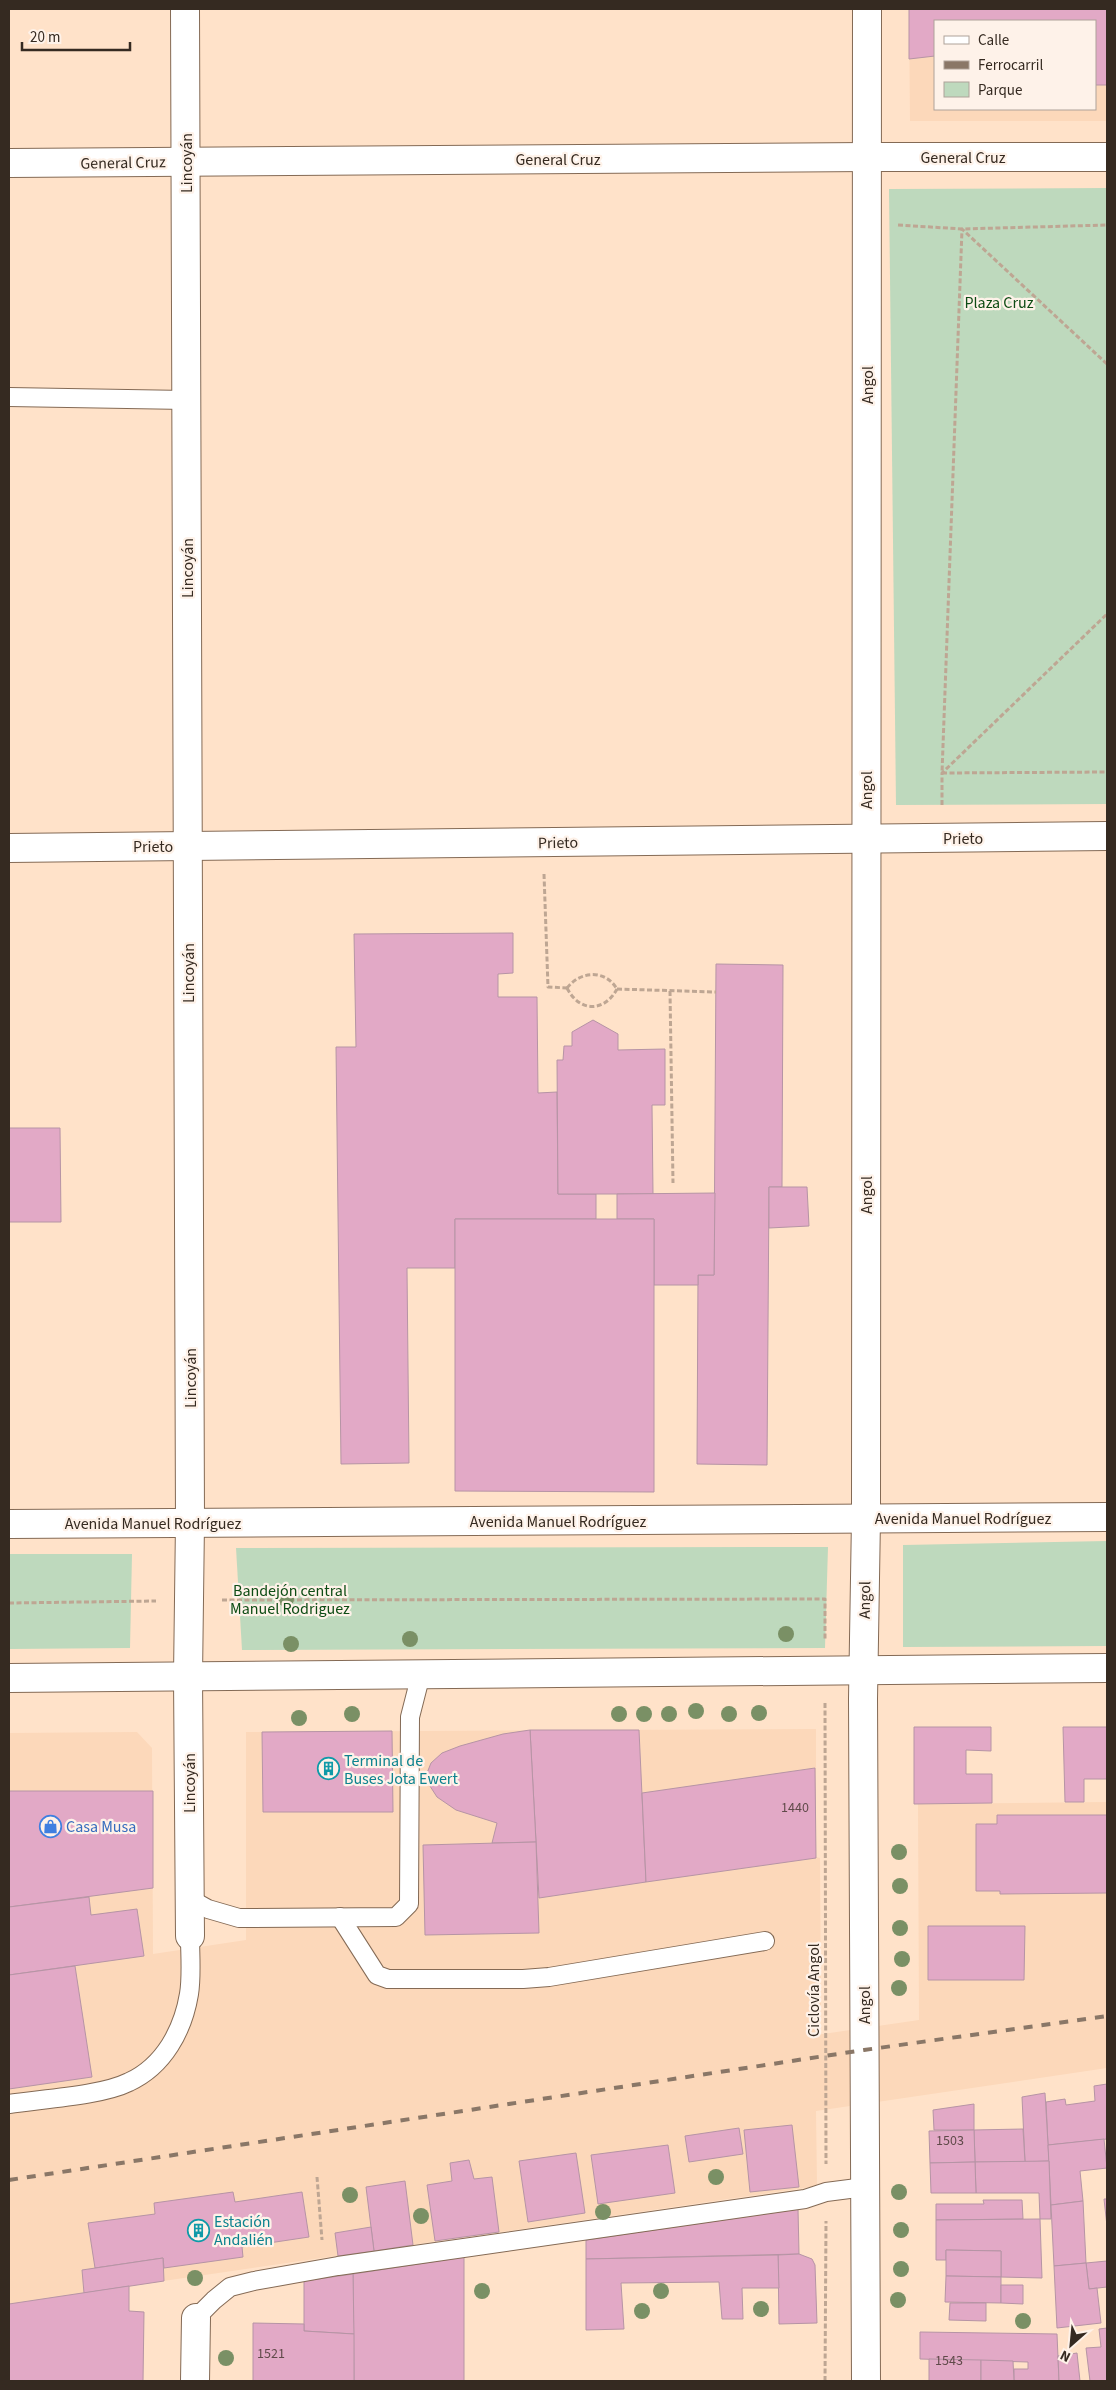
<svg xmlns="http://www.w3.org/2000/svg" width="1116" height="2390" font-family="'Source Sans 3',sans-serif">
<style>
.built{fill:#fcd8ba;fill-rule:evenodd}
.green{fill:#bed9bd}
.building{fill:#e2a9c6;stroke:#b694a5}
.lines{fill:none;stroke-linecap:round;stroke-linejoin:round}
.service-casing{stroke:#846a55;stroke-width:20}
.minor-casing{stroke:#846a55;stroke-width:30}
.tertiary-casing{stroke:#846a55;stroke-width:30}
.secondary-casing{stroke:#846a55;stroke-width:30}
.path{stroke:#bea693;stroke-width:3;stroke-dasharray:5 2.5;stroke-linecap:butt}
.service{stroke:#fff;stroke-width:18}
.minor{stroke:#fff;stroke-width:28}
.tertiary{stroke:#fff;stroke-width:28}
.secondary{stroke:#fff;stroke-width:28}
.rail{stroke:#8a7767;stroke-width:4;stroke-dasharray:9 9;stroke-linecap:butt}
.tree{fill:#7a9065}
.labels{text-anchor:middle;stroke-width:4.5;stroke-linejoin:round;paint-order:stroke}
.number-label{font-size:14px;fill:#604a4a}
.street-label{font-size:16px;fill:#352a21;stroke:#fef2e9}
.park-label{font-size:16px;fill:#0d4c14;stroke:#fef2e9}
.culture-label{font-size:16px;fill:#0d838f;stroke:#fef2e9;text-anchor:start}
.shop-label{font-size:16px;fill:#366cbe;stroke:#fef2e9;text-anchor:start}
</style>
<rect width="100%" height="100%" fill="#ffe2c9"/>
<!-- built -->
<g class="built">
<path d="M909 9H1107V121H910ZM935 21H1095V109H935Z"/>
<path d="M816 1729V1857L820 1858 821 2017 816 2018V2035L919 2020 918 1804 1107 1802V2068L816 2111 817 2186 129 2286V2311L144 2312 143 2381H9V1733L137 1732 152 1748 153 1954 246 1940V1732Z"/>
</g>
<!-- green -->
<g class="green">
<path d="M1107 188V804L896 805 889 189Z"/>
<path d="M1107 1541V1646L903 1647V1545Z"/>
<path d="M828 1547 825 1648 242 1650 236 1548Z"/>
<path d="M9 1554H132L130 1648 9 1649Z"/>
</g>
<!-- building -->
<g class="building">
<path d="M909 9H1107V85H1095V21H935V56L909 59Z"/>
<path d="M513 933V973L498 974V997H537L538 1093 557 1092 558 1194H596V1219H455V1268H407L409 1463 341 1464 336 1047H356L354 934Z"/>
<path d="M716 964 783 965 782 1187H769L767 1465 697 1464 698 1275H714Z"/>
<path d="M593 1020 618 1034V1050L665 1049V1105H652L653 1194H558L557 1060H563L564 1046H572V1032Z"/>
<path d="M9 1128H60L61 1222H9Z"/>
<path d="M769 1187H807L809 1226 769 1228Z"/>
<path d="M715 1193 714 1275H698V1285H654V1219H617V1194Z"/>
<path d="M455 1219H654V1492L455 1491Z"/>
<path d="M914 1727H991V1751L966 1750V1774H992V1803L914 1804Z"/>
<path d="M1063 1727H1107V1779H1084V1802H1065Z"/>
<path d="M530 1730H639L646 1882 539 1898Z"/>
<path d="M530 1730 536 1842 492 1843 497 1823 456 1810 437 1797 428 1783 427 1773 431 1763 442 1753 460 1746 503 1734Z"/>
<path d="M392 1731 393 1812H263L262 1732Z"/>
<path d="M815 1768 816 1858 646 1882 642 1793Z"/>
<path d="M9 1791H153V1888L9 1907Z"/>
<path d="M997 1815H1107V1893L1000 1894V1891H976V1824H997Z"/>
<path d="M536 1842 539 1933 425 1935 423 1845Z"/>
<path d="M89 1897 91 1915 137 1909 144 1956 9 1975V1907Z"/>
<path d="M928 1926H1025L1024 1980H928Z"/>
<path d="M75 1966 92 2077 9 2089V1975Z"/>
<path d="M1107 2084V2139L1048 2145 1046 2102 1065 2099 1066 2105 1095 2101 1094 2086Z"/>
<path d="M1045 2093 1049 2161 1025 2162 1022 2097Z"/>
<path d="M974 2104V2130H934L933 2110Z"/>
<path d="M792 2125 799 2187 750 2192 744 2130Z"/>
<path d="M739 2128 743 2154 689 2162 685 2136Z"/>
<path d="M1023 2129 1025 2162H975L974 2130Z"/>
<path d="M974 2130 975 2162 930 2163 929 2131Z"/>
<path d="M1104 2139 1107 2168 1080 2171 1083 2201 1051 2205 1048 2145Z"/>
<path d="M668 2145 675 2193 598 2204 591 2155Z"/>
<path d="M576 2153 585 2213 528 2222 519 2161Z"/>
<path d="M469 2160 474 2179 492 2177 499 2232 435 2241 427 2185 452 2181 450 2163Z"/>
<path d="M1049 2161 1051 2219H1040L1039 2193H976L975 2162Z"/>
<path d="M975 2162 976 2193H931L930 2163Z"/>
<path d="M405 2181 413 2245 374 2251 366 2187Z"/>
<path d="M233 2192 235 2202 302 2192 309 2237 242 2247 243 2257 164 2268 163 2258 95 2268 88 2223 155 2214 154 2203Z"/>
<path d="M1104 2199H1107V2226Z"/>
<path d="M983 2200H1022L1023 2219 936 2220V2204H984Z"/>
<path d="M1083 2201 1086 2263 1054 2266 1051 2205Z"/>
<path d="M798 2209 799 2254 586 2259V2240Z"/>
<path d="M1040 2219 1042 2278 1001 2277V2251L946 2250V2260H936V2220Z"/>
<path d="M371 2227 374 2251 338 2256 335 2233Z"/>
<path d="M946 2250 1001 2251V2277L946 2276Z"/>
<path d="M799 2254 812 2259 815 2265 817 2323 779 2324 778 2255Z"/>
<path d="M778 2255 779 2288H742L743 2319H722L719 2282 621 2283 624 2329 586 2330V2259Z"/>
<path d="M464 2257V2381H354L353 2274Z"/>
<path d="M163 2258 164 2281 84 2293 82 2270Z"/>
<path d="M1107 2261V2287L1089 2289 1086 2263Z"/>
<path d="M1086 2263 1089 2289 1097 2288 1101 2323 1057 2328 1054 2266Z"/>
<path d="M353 2274 354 2334 304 2331V2281Z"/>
<path d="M946 2276 1001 2277V2303L945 2302Z"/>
<path d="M1001 2285H1023V2304L1001 2303Z"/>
<path d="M129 2286V2311L144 2312 143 2381H9V2304Z"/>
<path d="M950 2303H986V2321L949 2320Z"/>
<path d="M253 2323 304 2324V2331L354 2334V2381H253Z"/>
<path d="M1107 2328V2381H1090L1086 2348 1101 2347 1099 2329Z"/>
<path d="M920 2332 1057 2334 1059 2381H1014V2369H1028V2362L920 2359Z"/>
<path d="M1077 2353 1080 2381H1059L1058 2356Z"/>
<path d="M929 2359 981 2360V2381H929Z"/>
<path d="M981 2360 1013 2361 1014 2381H981Z"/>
</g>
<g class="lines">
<defs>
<g id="service">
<path d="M9 397 186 400"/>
<path d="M190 1899 208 1909 239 1918 396 1917 409 1904 410 1717 421 1674"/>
<path d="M340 1917 377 1975 388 1979H523L549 1977 765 1941"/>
<path d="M9 2104C41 2099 101 2096 129 2082 164 2066 183 2030 189 1994 192 1976 190 1955 190 1936"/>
<path d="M196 2318 214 2300 230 2287 254 2281 338 2266 805 2199 826 2192 865 2187"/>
</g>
<g id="minor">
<path d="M9 163 867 157H1107"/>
<path d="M9 848 1107 836"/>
<path d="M188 1677 190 1936"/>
<path d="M195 2381 196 2318"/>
<path d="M866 2381 863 1699 866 1518 867 9"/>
</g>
<path id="tertiary" d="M185 9 190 1522 188 1677"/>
<g id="secondary">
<path d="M9 1524 1107 1517"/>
<path d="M9 1678 1107 1668"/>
</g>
</defs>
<!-- service casing -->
<use href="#service" class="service-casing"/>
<!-- minor casing -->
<use href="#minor" class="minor-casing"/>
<!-- tertiary casing -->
<use href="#tertiary" class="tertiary-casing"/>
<!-- secondary casing -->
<use href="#secondary" class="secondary-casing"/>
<!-- path -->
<g class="path">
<path d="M898 225 962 229 1107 225"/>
<path d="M1107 364 962 229 942 773 1107 772"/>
<path d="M942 805V773L1107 614"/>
<path d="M544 874 548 987 567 988"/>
<path d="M567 988C579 1012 604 1013 617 989"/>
<path d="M567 988C580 971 605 969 617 989"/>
<path d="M617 989 716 992"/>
<path d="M670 991 673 1183"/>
<path d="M222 1600 825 1599V1639"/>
<path d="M9 1603 156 1601"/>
<path d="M825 1703 826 2164"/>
<path d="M317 2177 322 2240"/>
<path d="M825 2381 826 2221"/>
</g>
<!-- service -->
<use href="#service" class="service"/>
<!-- minor -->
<use href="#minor" class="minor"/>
<!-- tertiary -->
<use href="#tertiary" class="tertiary"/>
<!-- secondary -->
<use href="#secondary" class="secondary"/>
<!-- rail -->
<path class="rail" d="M9 2180 864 2050 1107 2016"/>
</g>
<!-- trees -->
<g class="tree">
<circle cx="286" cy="1599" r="8"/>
<circle cx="786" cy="1634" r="8"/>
<circle cx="410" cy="1639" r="8"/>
<circle cx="291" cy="1644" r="8"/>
<circle cx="696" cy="1711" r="8"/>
<circle cx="759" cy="1713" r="8"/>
<circle cx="352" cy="1714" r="8"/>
<circle cx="619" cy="1714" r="8"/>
<circle cx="644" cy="1714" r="8"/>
<circle cx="669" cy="1714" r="8"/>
<circle cx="729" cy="1714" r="8"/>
<circle cx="299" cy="1718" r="8"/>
<circle cx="899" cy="1852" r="8"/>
<circle cx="900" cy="1886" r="8"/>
<circle cx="900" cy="1928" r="8"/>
<circle cx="902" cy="1959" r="8"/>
<circle cx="899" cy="1988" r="8"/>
<circle cx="716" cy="2177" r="8"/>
<circle cx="899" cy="2192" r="8"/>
<circle cx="350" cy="2195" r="8"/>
<circle cx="603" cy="2212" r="8"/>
<circle cx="421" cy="2216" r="8"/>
<circle cx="901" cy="2230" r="8"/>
<circle cx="901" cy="2269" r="8"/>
<circle cx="195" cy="2278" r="8"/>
<circle cx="482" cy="2291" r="8"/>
<circle cx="661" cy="2291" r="8"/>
<circle cx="898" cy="2300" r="8"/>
<circle cx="761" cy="2309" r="8"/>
<circle cx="642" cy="2311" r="8"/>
<circle cx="1023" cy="2321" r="8"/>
<circle cx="226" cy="2358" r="8"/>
</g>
<!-- icons -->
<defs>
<symbol id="building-ring" viewBox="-11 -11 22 22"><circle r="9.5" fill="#fef2e9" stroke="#0f9aa8" stroke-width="1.5"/><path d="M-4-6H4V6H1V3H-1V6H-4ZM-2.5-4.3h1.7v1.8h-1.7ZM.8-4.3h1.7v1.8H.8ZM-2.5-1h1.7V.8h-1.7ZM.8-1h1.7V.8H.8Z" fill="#0f9aa8"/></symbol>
<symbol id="shop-ring" viewBox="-11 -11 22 22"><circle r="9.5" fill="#fef2e9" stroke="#3f7fe0" stroke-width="1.5"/><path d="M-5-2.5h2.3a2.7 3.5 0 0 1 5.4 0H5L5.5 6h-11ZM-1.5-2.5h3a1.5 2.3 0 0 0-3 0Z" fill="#3f7fe0"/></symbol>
</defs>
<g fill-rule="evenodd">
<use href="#building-ring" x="316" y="1756" width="25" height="25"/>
<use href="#shop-ring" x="38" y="1814" width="25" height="25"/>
<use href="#building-ring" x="186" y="2218" width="25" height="25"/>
</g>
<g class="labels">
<!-- number labels -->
<g class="number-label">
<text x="795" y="1812">1440</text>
<text x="950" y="2145">1503</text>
<text x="271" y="2358">1521</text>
<text x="949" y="2365">1543</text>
</g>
<!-- street labels -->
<g class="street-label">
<text x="963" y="163">General Cruz</text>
<text x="558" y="165">General Cruz</text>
<text transform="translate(123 162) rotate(-1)" y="6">General Cruz</text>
<text transform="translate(186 163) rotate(-90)" y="6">Lincoyán</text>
<text transform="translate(867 385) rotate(-90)" y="6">Angol</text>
<text transform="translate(187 568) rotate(-90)" y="6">Lincoyán</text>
<text transform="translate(866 790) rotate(-90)" y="6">Angol</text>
<text x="963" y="844">Prieto</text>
<text transform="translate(558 842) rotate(-1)" y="6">Prieto</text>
<text x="153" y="852">Prieto</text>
<text transform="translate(188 973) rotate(-90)" y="6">Lincoyán</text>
<text transform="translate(866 1195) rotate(-90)" y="6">Angol</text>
<text transform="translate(190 1378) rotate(-90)" y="6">Lincoyán</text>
<text x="963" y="1524">Avenida Manuel Rodríguez</text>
<text x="558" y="1527">Avenida Manuel Rodríguez</text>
<text x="153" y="1529">Avenida Manuel Rodríguez</text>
<text transform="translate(864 1600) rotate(-89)" y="6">Angol</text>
<text transform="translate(189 1783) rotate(-90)" y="6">Lincoyán</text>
<text transform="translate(813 1990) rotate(-90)" y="6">Ciclovía Angol</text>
<text transform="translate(864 2005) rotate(-90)" y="6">Angol</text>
</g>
<!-- park labels -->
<g class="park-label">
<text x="999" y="308">Plaza Cruz</text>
<text x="290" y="1596">Bandejón central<tspan x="290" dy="18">Manuel Rodriguez</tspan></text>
</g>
<!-- culture labels -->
<g class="culture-label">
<text x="344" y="1766">Terminal de<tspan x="344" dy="18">Buses Jota Ewert</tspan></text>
<text x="214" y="2227">Estación<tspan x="214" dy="18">Andalién</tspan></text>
</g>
<!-- shop labels -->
<g class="shop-label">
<text x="66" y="1832">Casa Musa</text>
</g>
</g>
<!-- border -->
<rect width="1116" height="2390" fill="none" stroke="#352a21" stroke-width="20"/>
<!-- legend -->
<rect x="934" y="20" width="162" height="90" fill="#fef2e9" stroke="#aea299"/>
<rect x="944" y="36" width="25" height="8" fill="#ffffff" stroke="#aea299"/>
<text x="978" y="45" font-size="15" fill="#352a21">Calle</text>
<rect x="944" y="61" width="25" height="8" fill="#8a7767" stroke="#aea299"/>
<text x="978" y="70" font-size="15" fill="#352a21">Ferrocarril</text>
<rect x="944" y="82" width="25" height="15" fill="#bed9bd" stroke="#aea299"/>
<text x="978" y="95" font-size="15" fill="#352a21">Parque</text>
<!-- north arrow -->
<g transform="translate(1071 2345) rotate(207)" stroke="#fef2e9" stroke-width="4" paint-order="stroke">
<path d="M0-4L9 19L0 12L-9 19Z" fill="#352a21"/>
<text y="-8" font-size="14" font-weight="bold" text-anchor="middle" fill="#352a21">N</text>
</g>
<!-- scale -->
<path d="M22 42v8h108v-8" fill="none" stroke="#352a21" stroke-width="2.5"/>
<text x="30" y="42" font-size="15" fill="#352a21" stroke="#fef2e9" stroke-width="4" paint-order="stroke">20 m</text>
</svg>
